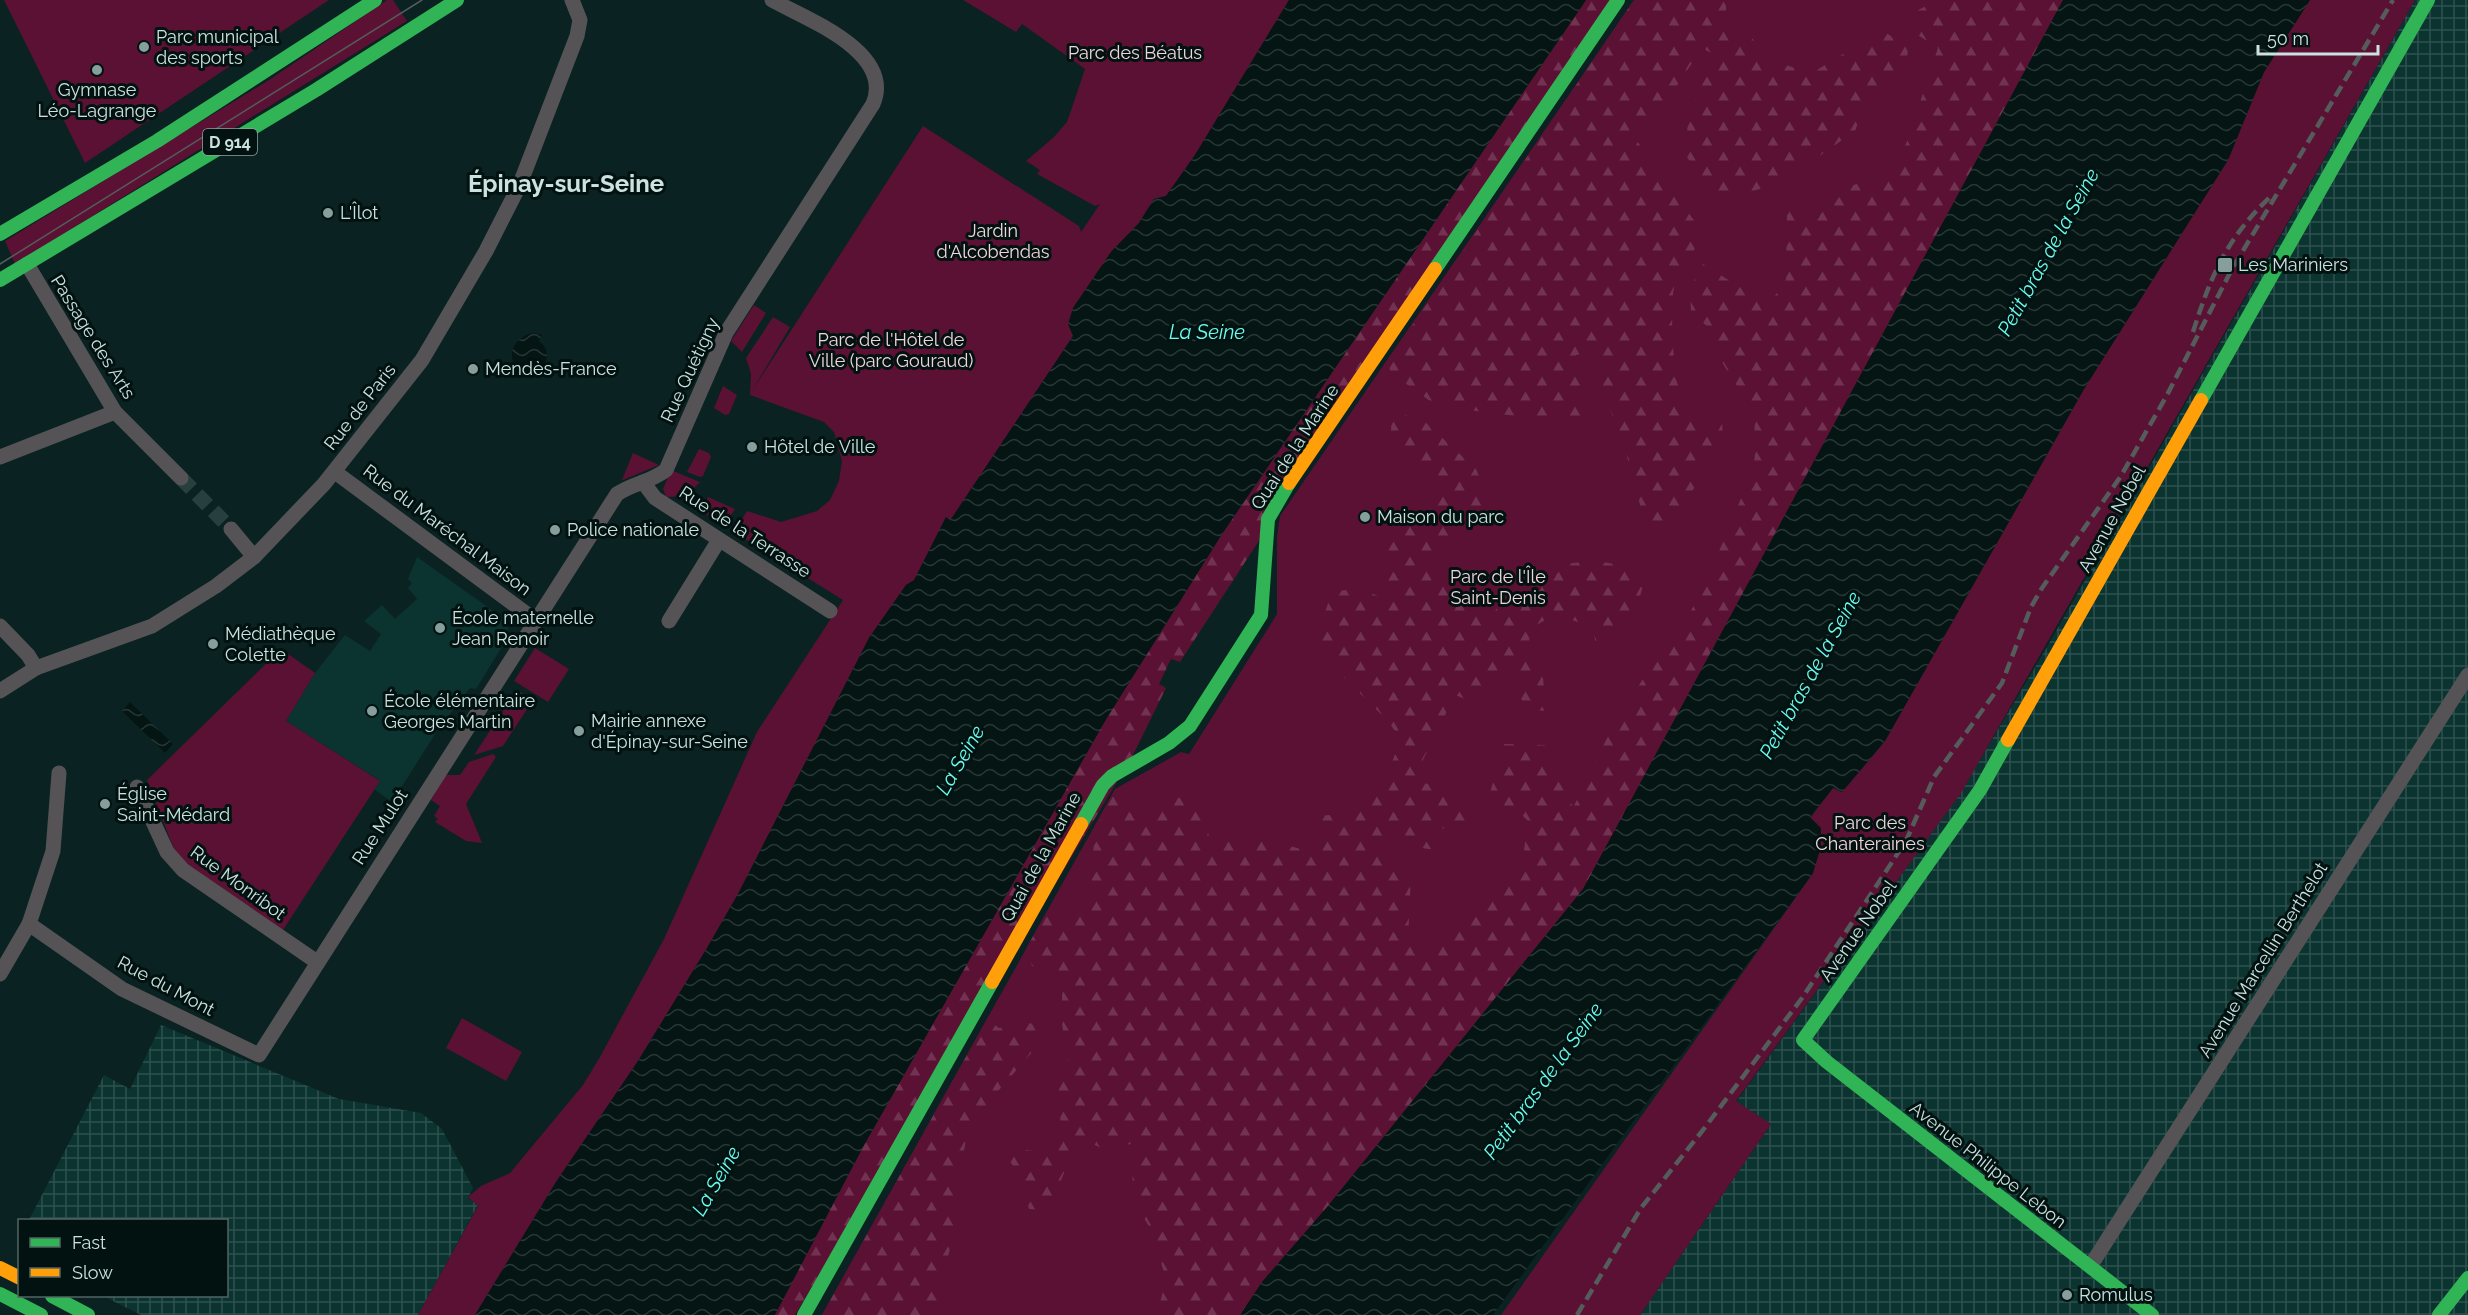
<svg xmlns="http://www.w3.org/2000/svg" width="2468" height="1315" font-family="Raleway,sans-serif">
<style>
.built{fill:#0b3431}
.industrial{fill:url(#industrial-grid)}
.green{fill:#5b1134}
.forest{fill:url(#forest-firs)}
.water{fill:url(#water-waves)}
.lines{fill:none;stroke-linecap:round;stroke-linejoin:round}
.street-tunnel{stroke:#273f3e;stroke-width:15;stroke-dasharray:15 8;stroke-linecap:butt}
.street{stroke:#555355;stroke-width:15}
.fast{stroke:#30b455;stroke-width:14}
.slow{stroke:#ff9f0a;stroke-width:14}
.tram{stroke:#555c5c;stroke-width:1.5}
.rail{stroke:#555c5c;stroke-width:4.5;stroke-dasharray:12 6;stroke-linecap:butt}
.poi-dot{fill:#879f9c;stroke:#021210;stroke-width:2}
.labels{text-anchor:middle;stroke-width:6;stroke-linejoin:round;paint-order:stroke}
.shield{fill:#021210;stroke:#8fa4a1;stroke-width:1.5}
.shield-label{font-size:16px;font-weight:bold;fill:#cbe2df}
.poi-label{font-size:18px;fill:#cbe2df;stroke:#021210;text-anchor:start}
.park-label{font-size:18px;fill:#f0d5dc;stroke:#021210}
.street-label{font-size:18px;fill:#cbe2df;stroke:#021210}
.water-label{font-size:20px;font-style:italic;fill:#6afcef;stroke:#021210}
.district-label{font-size:24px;font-weight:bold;fill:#cbe2df;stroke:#021210}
</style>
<defs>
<pattern id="industrial-grid" width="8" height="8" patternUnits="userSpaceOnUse" patternTransform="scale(1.5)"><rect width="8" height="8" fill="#0b3431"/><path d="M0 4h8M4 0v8" fill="none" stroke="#2d514e"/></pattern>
<pattern id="forest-firs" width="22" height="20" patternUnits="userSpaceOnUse" patternTransform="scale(1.5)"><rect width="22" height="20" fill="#5b1134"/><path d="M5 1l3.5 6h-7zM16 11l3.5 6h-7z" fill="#713351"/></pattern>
<pattern id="water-waves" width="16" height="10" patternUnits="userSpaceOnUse" patternTransform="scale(1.5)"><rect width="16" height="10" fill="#041513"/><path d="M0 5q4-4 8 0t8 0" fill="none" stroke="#273735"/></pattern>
</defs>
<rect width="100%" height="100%" fill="#0a2221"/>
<!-- built -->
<path class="built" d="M417 557 506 620 509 635 476 689 470 688 437 731 392 802 374 789 379 780 286 721 315 673 345 635 370 651 381 634 364 621 382 605 395 619 417 599 408 588 412 583 408 579Z"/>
<!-- industrial -->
<g class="industrial">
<path d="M2415 0H2468V1315H1640L1771 1124 1736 1102 1959 795 2047 647Z"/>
<path d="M161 1025 339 1099 421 1113 442 1129 473 1188 468 1198 478 1205 418 1315H141L103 1296H226V1220H29L104 1075 130 1089Z"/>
</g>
<!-- green -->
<g class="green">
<path d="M4 0H329L85 163Z"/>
<path d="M387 0H393L407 21 15 264 5 241 269 80Z"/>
<path d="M963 0H1289L1195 155 1166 196 1154 199 1139 223 1111 252 1073 308V336L951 520 946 517 914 581 906 585 869 638 738 894 707 948 638 1061 556 1182 475 1315H418L478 1206 468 1197 481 1186 510 1173 583 1085 600 1057 664 939 757 732 843 600 734 532 747 511 781 522 817 511 830 500 839 481 842 461 834 432 824 422 750 395 751 374 746 358 773 317 790 327 752 391 923 126 1079 226 1081 232 1100 204 1095 206 1037 174 1040 170 1026 161 1054 137 1067 122 1085 69 1022 24 1016 32Z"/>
<path d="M1634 0H2063L1583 889 1262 1282 1240 1315H822L1115 789 1181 752 1189 754 1277 614V537L1280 516Z"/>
<path d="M2310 0H2415L1961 793 1736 1101 1771 1124 1640 1315H1501L1813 873 1810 818 1833 788 1842 792 1885 741 2084 389 2228 160 2264 72Z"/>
<path d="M754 305 766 313 742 352 731 341Z"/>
<path d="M723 386 737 395 729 414 725 415 714 408Z"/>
<path d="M699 449 709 453 711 457 703 476 700 477 687 472Z"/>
<path d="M633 453 659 465 623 480H622Z"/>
<path d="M671 470 700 482 686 496 666 497 663 489Z"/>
<path d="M708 497 735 509 724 526 702 512Z"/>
<path d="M535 648 569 669 548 702 514 681Z"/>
<path d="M281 649 315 673 286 721 380 781 283 930 177 857 147 780Z"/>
<path d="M517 690 533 700 503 746 474 755Z"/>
<path d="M493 754 496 757 466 804 482 843 466 841 435 822 438 819 434 816 440 806 431 800 445 775H460L469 762Z"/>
<path d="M462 1018 522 1052 506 1081 446 1048Z"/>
</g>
<!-- forest -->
<g class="forest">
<path d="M1586 0H1611L1180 662 1171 659 1159 684 1166 688 1132 757 795 1315H774L863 1147 1105 721 1222 534Z"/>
<path d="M1634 0H1726V20L1748 33 1769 60 1812 73 1882 30 1908 48 1906 74 1863 109 1855 131 1801 169 1766 187 1738 196 1706 188 1684 152 1689 117 1713 54 1702 48 1648 129 1637 141 1698 226C1702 253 1680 264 1674 288 1670 305 1673 370 1678 385 1681 395 1687 405 1691 415L1722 422 1723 436 1669 533 1645 523 1623 442 1603 392 1597 351 1576 355 1583 401 1581 420 1555 421 1437 406 1405 383 1392 380 1388 361Z"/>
<path d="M1937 0H2063L1583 889 1328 1206 1262 1282 1240 1315H1157L1166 1279 1151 1230 1136 1204 1132 1175 1150 1150 1130 1144 1109 1151 1090 1143 1071 1157 1048 1210 1029 1209 1021 1178 1005 1154 1017 1148 1044 1153 1061 1132 1058 1079 1068 1060 1062 1024V989L1051 973 1032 966 1027 947 1047 911 1069 924 1091 900 1094 839 1104 810 1115 789 1139 814 1160 803 1189 795 1204 820 1211 842 1260 839 1314 852 1322 837 1309 815C1318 815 1328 816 1337 814 1365 809 1402 763 1397 734L1388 721 1313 647 1332 592 1360 588 1387 600 1382 552 1388 535 1409 520 1430 528 1438 486 1420 461 1391 431 1392 410 1426 423 1476 469 1489 500 1431 568 1452 585 1487 622C1494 614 1499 603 1506 596 1541 560 1603 551 1646 576L1631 626 1598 654 1592 626 1554 615 1533 627 1525 654 1543 678 1546 711 1526 709 1504 661 1489 682 1481 705 1455 695 1418 770 1421 783 1431 784 1468 808 1462 831 1434 827 1436 850 1422 848 1397 830 1382 841 1388 857 1411 874 1408 940 1414 954 1436 944 1451 921 1465 929 1523 858 1528 821 1520 813 1500 822 1488 800 1504 744 1545 745 1551 763 1561 776 1573 808 1608 736 1649 669 1681 629 1705 585 1752 472C1758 453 1752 436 1756 416L1720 359 1709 328 1691 312 1690 288 1703 264 1754 296 1766 309 1786 279 1787 208H1830L1848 187 1882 175 1906 144 1938 48 1913 32 1911 14Z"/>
<path d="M987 1019 999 1028 1028 1023 1040 1025V1043L992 1098 968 1130 959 1176 958 1215 934 1315H822Z"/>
</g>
<!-- water -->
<g class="water">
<path d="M1289 0H1586L1222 534 1105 721 863 1147 775 1315H475L556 1182 638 1061 707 948 738 894 869 638 906 585 914 580 946 517 951 519 1073 336 1068 324 1073 308 1111 252 1139 223 1154 199 1166 196 1195 155Z"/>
<path d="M2063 0H2310L2264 72 2228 160 2084 389 1885 741 1842 792 1833 788 1810 817 1821 828 1820 850 1813 873 1493 1315H1240L1262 1282 1328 1206 1583 889Z"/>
<path d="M534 333 542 335 539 341C555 353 545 374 526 370L523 375C503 361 512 336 534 333Z"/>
<path d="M130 702 173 744 165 753 122 711Z"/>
</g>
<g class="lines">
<!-- street-tunnel -->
<path class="street-tunnel" d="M181 478 231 529"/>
<!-- street -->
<g class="street">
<path d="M27 264 115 412 181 478"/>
<path d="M0 457 115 412"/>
<path d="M335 472 535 620"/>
<path d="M643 482 655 498 830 611"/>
<path d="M231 529 254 557"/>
<path d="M669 621 719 540"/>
<path d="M0 626 28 655 36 668"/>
<path d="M0 691 36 668 152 626 216 586 254 557 324 484 422 360 486 251 520 184 577 36 580 20 572 0"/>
<path d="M137 787 167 852 183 870 317 962"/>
<path d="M29 924 122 989 259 1055 617 494C633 483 651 482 666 470L726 333 873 104C895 52 806 19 772 0"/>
<path d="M0 974 29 924 53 851 59 773"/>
<path d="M2091 1265 2468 675"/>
</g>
<!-- fast -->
<g class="fast">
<path d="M0 234 157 141 375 0"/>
<path d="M1435 269 1618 0"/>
<path d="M0 280 316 90 457 0"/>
<path d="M2201 400 2428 0"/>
<path d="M2008 740 1980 790 1803 1040 1827 1062 2152 1315"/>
<path d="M1081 824 1103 785 1112 776 1169 743 1190 726 1261 615 1268 519 1289 483"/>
<path d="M0 1294 41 1315"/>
<path d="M52 1296 88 1315"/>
<path d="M804 1315 992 982"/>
<path d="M2439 1315 2468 1278"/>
</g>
<!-- slow -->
<g class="slow">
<path d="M1289 483 1435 269"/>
<path d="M2008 740 2201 400"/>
<path d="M992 982 1081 824"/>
<path d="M0 1268 20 1278"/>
</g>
<!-- tram -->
<path class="tram" d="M0 264 422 0"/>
<!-- rail -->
<g class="rail">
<path d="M2193 332C2211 275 2227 238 2271 196"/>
<path d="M1577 1315 1641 1208 1703 1130 1802 998 1906 841 1934 777 2002 683 2031 607 2042 588 2121 476 2167 395 2232 269 2393 0"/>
</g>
</g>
<!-- markers -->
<g class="poi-dot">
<circle cx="144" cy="47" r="6"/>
<circle cx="97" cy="70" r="6"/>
<circle cx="328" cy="213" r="6"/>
<rect x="2217" y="257" width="16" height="16" rx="3"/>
<circle cx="473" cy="369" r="6"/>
<circle cx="752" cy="447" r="6"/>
<circle cx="1365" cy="517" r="6"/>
<circle cx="555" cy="530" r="6"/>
<circle cx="440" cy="628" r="6"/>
<circle cx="213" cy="644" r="6"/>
<circle cx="372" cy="711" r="6"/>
<circle cx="579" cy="731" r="6"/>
<circle cx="105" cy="804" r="6"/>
<circle cx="2067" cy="1295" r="6"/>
</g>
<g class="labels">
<!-- shield labels -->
<rect class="shield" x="203" y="129" width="54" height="26" rx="4.5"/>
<g class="shield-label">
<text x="230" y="148">D 914</text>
</g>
<!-- poi labels -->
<g class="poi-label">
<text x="156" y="43">Parc municipal<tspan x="156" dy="21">des sports</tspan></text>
<text x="97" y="96" text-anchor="middle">Gymnase<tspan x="97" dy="21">Léo-Lagrange</tspan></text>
<text x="340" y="219">L'Îlot</text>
<text x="2238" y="271">Les Mariniers</text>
<text x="485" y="375">Mendès-France</text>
<text x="764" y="453">Hôtel de Ville</text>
<text x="1377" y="523">Maison du parc</text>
<text x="567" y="536">Police nationale</text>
<text x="452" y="624">École maternelle<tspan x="452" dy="21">Jean Renoir</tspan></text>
<text x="225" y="640">Médiathèque<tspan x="225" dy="21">Colette</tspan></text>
<text x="384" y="707">École élémentaire<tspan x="384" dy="21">Georges Martin</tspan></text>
<text x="591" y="727">Mairie annexe<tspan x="591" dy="21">d'Épinay-sur-Seine</tspan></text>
<text x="117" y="800">Église<tspan x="117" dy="21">Saint-Médard</tspan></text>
<text x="2079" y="1301">Romulus</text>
</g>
<!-- park labels -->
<g class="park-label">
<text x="1135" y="59">Parc des Béatus</text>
<text x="993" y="237">Jardin<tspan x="993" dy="21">d'Alcobendas</tspan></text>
<text x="891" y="346">Parc de l'Hôtel de<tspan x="891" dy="21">Ville (parc Gouraud)</tspan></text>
<text x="1498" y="583">Parc de l'Île<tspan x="1498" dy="21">Saint-Denis</tspan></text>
<text x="1870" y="829">Parc des<tspan x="1870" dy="21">Chanteraines</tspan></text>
</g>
<!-- street labels -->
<g class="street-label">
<text transform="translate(93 337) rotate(58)" y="6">Passage des Arts</text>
<text transform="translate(690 370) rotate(-65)" y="6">Rue Quétigny</text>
<text transform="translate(360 407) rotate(-52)" y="6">Rue de Paris</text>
<text transform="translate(1295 447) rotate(-57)" y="6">Quai de la Marine</text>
<text transform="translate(2112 519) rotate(-61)" y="6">Avenue Nobel</text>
<text transform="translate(447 530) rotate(37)" y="6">Rue du Maréchal Maison</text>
<text transform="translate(745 532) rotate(33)" y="6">Rue de la Terrasse</text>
<text transform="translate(380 827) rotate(-57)" y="6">Rue Mulot</text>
<text transform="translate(1041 857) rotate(-61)" y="6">Quai de la Marine</text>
<text transform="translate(238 883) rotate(36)" y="6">Rue Monribot</text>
<text transform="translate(1858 931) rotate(-55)" y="6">Avenue Nobel</text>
<text transform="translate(2263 960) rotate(-58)" y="6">Avenue Marcellin Berthelot</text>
<text transform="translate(166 986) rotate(28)" y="6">Rue du Mont</text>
<text transform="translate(1988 1165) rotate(38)" y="6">Avenue Philippe Lebon</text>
</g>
<!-- water labels -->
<g class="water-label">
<text transform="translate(2048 252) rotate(-61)" y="7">Petit bras de la Seine</text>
<text x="1207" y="339">La Seine</text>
<text transform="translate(1810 675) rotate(-61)" y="7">Petit bras de la Seine</text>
<text transform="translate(960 760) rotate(-60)" y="7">La Seine</text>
<text transform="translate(1543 1081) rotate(-54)" y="7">Petit bras de la Seine</text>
<text transform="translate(716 1181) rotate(-60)" y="7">La Seine</text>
</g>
<!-- district labels -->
<g class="district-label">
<text x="566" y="192">Épinay-sur-Seine</text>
</g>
</g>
<!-- legend -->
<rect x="18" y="1219" width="210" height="78" fill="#021210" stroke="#526563" stroke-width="1.5"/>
<rect x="30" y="1238" width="30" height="9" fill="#30b455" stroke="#526563" stroke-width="1.5"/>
<text x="72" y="1249" font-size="18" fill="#cbe2df">Fast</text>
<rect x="30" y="1268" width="30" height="9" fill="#ff9f0a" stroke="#526563" stroke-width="1.5"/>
<text x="72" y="1279" font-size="18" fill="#cbe2df">Slow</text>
<!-- scale -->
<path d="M2258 45v9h120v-9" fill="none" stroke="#cbe2df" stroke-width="3"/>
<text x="2267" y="45" font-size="18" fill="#cbe2df" stroke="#021210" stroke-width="4.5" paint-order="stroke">50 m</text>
</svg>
